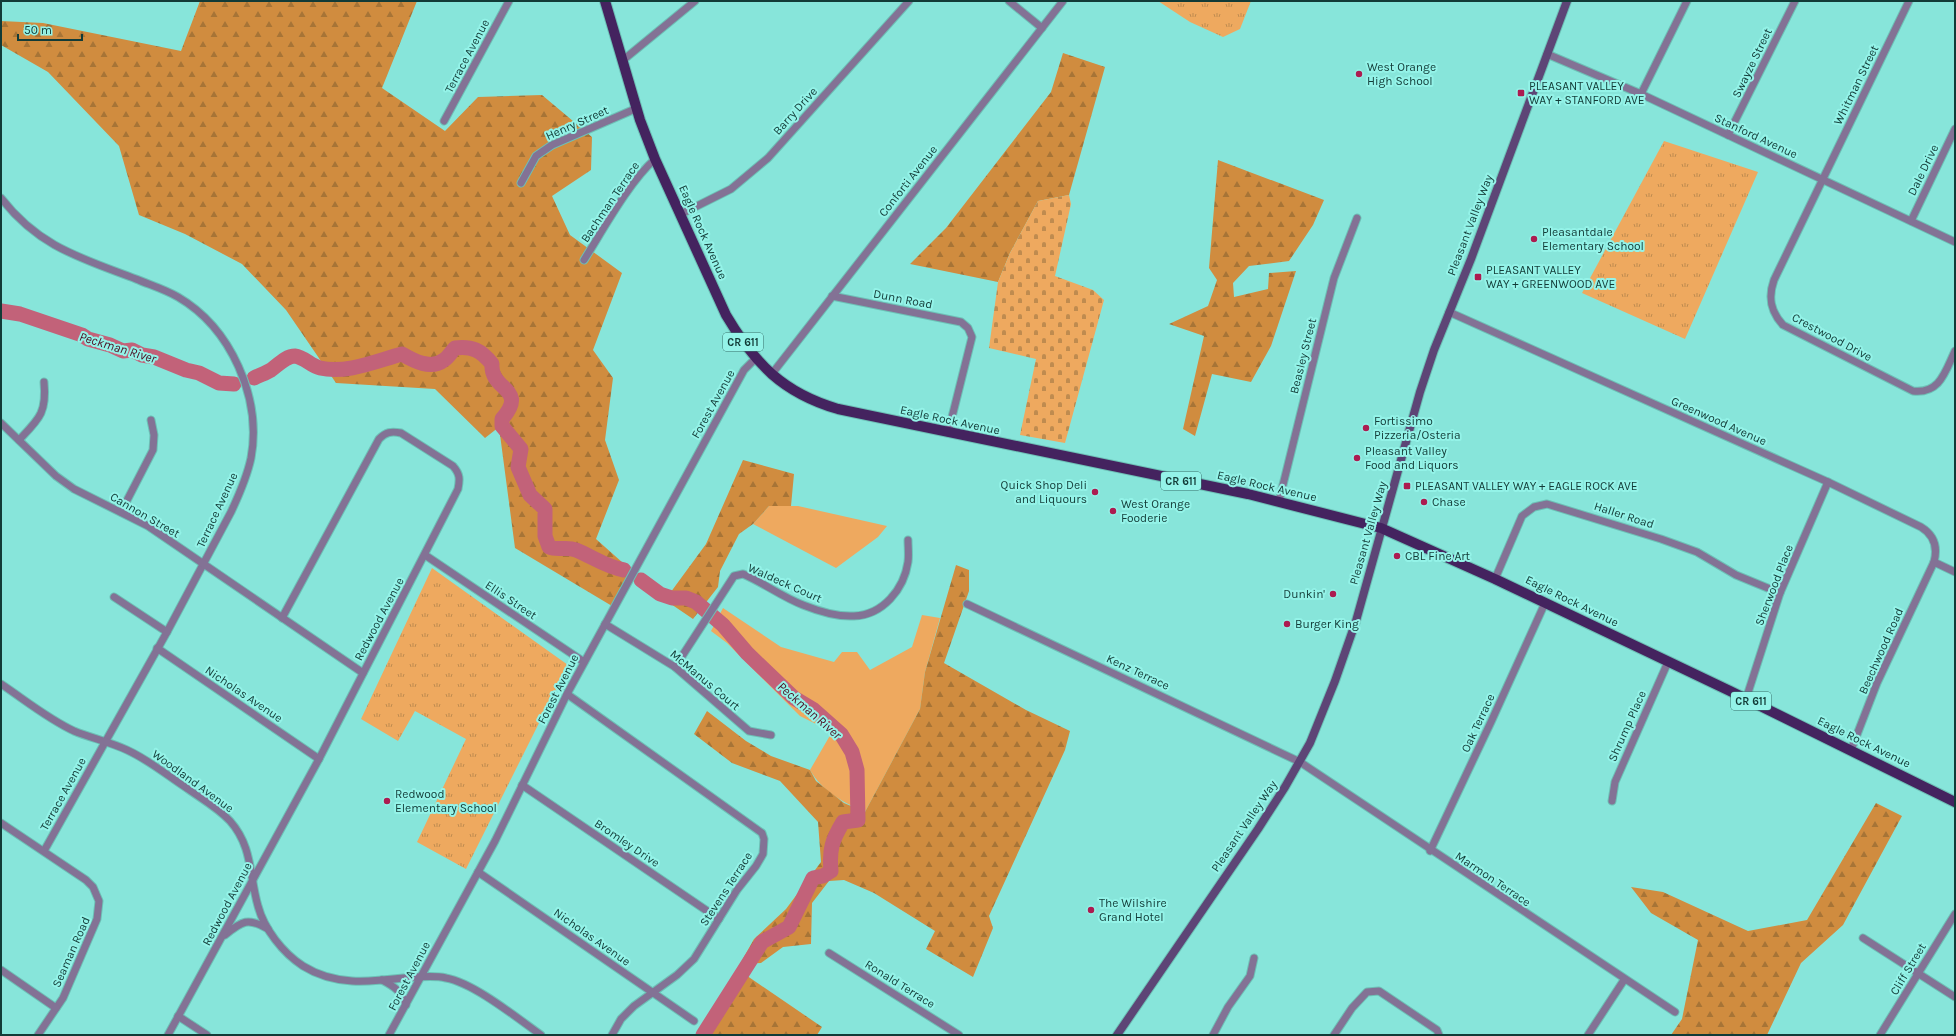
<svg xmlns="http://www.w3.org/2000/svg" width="1956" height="1036" font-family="Karla,sans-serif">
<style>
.grass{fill:#eea95f}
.forest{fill:url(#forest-firs)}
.cemetery{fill:url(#cemetery-stones)}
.park{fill:url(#park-tufts)}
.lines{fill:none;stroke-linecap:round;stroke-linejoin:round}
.river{stroke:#c26279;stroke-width:15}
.street-casing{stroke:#6dc0b6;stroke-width:9}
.secondary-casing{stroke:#6dc0b6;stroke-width:10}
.primary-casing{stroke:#6dc0b6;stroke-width:12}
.street{stroke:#837295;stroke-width:7}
.secondary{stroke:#5d4576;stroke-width:8}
.primary{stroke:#44235f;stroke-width:10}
.poi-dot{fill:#ac1b50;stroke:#94f3e8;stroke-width:1.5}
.labels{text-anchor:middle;stroke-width:4;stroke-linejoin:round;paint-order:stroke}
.shield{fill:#94f3e8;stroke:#39726c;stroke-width:1}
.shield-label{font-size:11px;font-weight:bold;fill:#123b37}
.street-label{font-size:12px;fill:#123b37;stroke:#94f3e8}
.poi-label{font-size:12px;fill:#123b37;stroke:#94f3e8;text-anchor:start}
.water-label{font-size:13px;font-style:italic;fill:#4d0f23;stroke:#94f3e8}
</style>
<defs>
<pattern id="forest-firs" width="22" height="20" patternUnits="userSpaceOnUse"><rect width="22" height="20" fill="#d08c3f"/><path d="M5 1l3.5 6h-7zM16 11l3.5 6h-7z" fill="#a77436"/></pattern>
<pattern id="cemetery-stones" width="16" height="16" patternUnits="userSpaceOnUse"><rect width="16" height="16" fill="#eea95f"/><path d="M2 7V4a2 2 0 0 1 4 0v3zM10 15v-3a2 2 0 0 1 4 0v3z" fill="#bf8b4f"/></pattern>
<pattern id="park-tufts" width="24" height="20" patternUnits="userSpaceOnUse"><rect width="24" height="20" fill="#eea95f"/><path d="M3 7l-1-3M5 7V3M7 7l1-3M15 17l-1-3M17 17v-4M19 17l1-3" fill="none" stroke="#bf8b4f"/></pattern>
</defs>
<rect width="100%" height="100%" fill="#87e5da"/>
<!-- grass -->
<g class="grass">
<path d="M769 506H798L887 526 878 537 836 568 753 524Z"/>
<path d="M723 608 781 647 834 662 842 652H857L870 670 912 647 922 615 940 618 925 672 920 709 865 812C844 803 822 791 810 770L832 732 800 716 727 643 711 631Z"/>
</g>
<!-- forest -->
<g class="forest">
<path d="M200 1H417L382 88 445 131 478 97 542 95 592 137 591 170 552 196 570 235 622 273 593 350 613 378 605 440 619 480 596 539 632 571 612 606 515 548 499 427 485 438 435 389 336 383 286 310 242 264 185 234 139 215 119 146 48 72 1 45V21L43 23 181 51Z"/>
<path d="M1063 53 1105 67 1069 195 1038 201 1010 253 998 282 910 264 946 228 1051 92Z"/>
<path d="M1218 160 1324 200 1313 225 1289 261 1249 266 1233 283 1234 297 1268 289 1269 273 1296 271 1271 346 1251 382 1212 374 1195 436 1183 429 1204 336 1169 324 1208 306 1217 280 1209 268Z"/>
<path d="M743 460 794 474 791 506H769L753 524 739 534 720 571 718 587 693 619 665 600 706 544Z"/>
<path d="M956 565 969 570V591L944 663 1026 710 1070 731 1065 750 989 916 993 928 973 977 926 949 935 931 874 893 844 880 829 881 812 903 811 944 783 947 761 963 740 964 754 939 786 909 821 862 818 822 780 781 732 763 694 734 707 711 746 741 771 756 810 770 816 781 844 803 865 812 920 709 925 672Z"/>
<path d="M1876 803 1902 816 1843 925 1801 963 1767 1035H1671L1682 1019 1698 940 1651 913 1631 887 1663 892 1748 931 1807 920Z"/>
<path d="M740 971 822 1027 817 1035H703Z"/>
</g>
<!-- cemetery -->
<path class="cemetery" d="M1069 195 1071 204 1055 276 1093 290 1104 300 1065 443 1020 435 1036 359 989 348 998 282 1010 253 1038 201Z"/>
<!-- park -->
<g class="park">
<path d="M1158 1H1251L1240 29 1223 37 1190 22Z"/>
<path d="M1664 141 1758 172 1685 339 1582 293Z"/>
<path d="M432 568 568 665 466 869 417 842 466 739 415 711 398 741 361 719Z"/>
</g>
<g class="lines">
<!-- river -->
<g class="river">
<path d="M1 311 20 314 82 335 88 339 110 345 123 351 132 350 142 355 154 357 186 370 199 373 219 383 234 384"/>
<path d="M254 378C260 375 266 373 271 370 278 365 286 356 295 356 304 357 311 366 320 368 347 374 376 361 402 354 414 361 431 370 444 360 449 357 451 352 455 348 472 346 481 350 492 364 490 391 529 388 502 419V426L521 449 518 467 530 495 545 509V536L549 547C558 551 566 546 576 550 593 557 606 567 624 570"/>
<path d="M641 580 660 594 672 598H686L696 602 723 625 747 653 794 698 814 710 841 734 852 752 857 770 858 820 843 822C832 840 829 850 831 871L823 876 813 878 789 927 762 942 703 1035"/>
</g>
<defs>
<g id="street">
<path d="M1009 1 1042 28"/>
<path d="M1909 1 1774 280C1768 297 1770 311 1783 325L1913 391C1940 394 1945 372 1955 351"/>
<path d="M1547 54 1641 94 1955 242"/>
<path d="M622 61 695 1"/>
<path d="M1641 94 1687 1"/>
<path d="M444 121 509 1"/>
<path d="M1728 135 1795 1"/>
<path d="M521 183 536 156 552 145 635 109"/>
<path d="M1 198C39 247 81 258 136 279 150 285 164 289 178 297 231 328 262 398 251 458 247 477 239 495 231 512L167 632 44 851"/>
<path d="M681 214 731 189 768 158 909 1"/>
<path d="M1911 221 1955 129"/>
<path d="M584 260C603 230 629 182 655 159"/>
<path d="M832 296 961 322 968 328 972 337 948 433"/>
<path d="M1449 312 1828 482 1921 527C1934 535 1938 547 1934 562L1955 572"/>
<path d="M771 375 1063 1"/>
<path d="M1 423 56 476 74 489 148 526 363 673"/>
<path d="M19 440C39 419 47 413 44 382"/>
<path d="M1279 501 1334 278 1357 218"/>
<path d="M121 512 153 450 154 435 151 420"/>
<path d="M425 555 584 662"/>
<path d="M1495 579 1522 516 1534 507 1547 504 1661 539 1697 552 1736 575 1780 593"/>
<path d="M114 597 167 632"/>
<path d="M967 604 1300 762 1675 1012"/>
<path d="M605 624 675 667 749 731 771 735"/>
<path d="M157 648 319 759"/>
<path d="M675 667 734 576 743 574C764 583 782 597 803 605 818 611 838 617 854 616 883 615 904 589 908 562 909 555 908 547 908 540"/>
<path d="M1 684C25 700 48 719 74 731 91 738 110 742 127 750 149 760 168 776 188 789 202 799 218 808 230 821 253 847 249 875 258 906 264 929 283 953 303 966 335 986 369 982 404 978 418 977 433 975 446 978 474 983 517 1018 541 1035"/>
<path d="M567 694 762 833 764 839 763 854 756 866 737 890 694 959 677 975 634 1006 621 1019 612 1035"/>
<path d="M1746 699 1780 593 1828 482"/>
<path d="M1851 750 1877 683 1934 562"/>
<path d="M522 785 719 919"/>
<path d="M1612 801 1615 782 1668 662"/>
<path d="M1 823 86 880 93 887 99 901 97 919 63 998 38 1035"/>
<path d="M1430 851 1491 722 1545 603"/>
<path d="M478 872 694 1021"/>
<path d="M225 935C242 921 248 917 268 929"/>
<path d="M1863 938 1955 997"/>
<path d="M829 953 959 1035"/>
<path d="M1 970 56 1008"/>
<path d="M382 980C395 987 401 991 406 1005"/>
<path d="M178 1016 207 1035"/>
<path d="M168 1035 319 759 458 489C460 479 460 474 453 466L401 433C391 431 386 432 379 439L282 618"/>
<path d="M389 1035 495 841 567 694 744 370 755 359"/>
<path d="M1213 1035 1228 1007 1250 976 1254 958"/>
<path d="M1334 1035 1352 1008 1367 992 1379 991 1437 1030 1439 1035"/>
<path d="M1588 1035 1624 980"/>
<path d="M1880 1035 1955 914"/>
</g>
<path id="secondary" d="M1117 1035 1258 829 1285 787 1310 743 1335 681 1356 621 1420 392 1434 350 1471 259 1567 1"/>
<path id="primary" d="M605 1 640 120 655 159 726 315C755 364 783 393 838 409L1248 494 1381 528 1495 579 1730 691 1955 802"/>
</defs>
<!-- street casing -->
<use href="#street" class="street-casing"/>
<!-- secondary casing -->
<use href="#secondary" class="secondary-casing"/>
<!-- primary casing -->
<use href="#primary" class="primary-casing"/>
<!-- street -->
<use href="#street" class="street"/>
<!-- secondary -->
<use href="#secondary" class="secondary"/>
<!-- primary -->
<use href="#primary" class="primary"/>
</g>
<!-- markers -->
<g class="poi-dot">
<circle cx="1359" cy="74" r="4"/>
<rect x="1517" y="89" width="8" height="8" rx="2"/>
<circle cx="1534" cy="239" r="4"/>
<rect x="1474" y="273" width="8" height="8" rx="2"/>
<circle cx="1366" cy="428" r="4"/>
<circle cx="1357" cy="458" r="4"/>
<rect x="1403" y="482" width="8" height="8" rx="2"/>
<circle cx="1095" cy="492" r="4"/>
<circle cx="1424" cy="502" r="4"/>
<circle cx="1113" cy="511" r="4"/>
<circle cx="1397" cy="556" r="4"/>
<circle cx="1333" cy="594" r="4"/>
<circle cx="1287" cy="624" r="4"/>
<circle cx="387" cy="801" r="4"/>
<circle cx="1091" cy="910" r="4"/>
</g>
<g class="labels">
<!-- shield labels -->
<g class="shield">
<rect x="723" y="333" width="40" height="18" rx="3"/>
<rect x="1161" y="472" width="40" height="18" rx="3"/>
<rect x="1731" y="692" width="40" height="18" rx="3"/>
</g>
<g class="shield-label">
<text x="743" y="346">CR 611</text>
<text x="1181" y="485">CR 611</text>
<text x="1751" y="705">CR 611</text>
</g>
<!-- street labels -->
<g class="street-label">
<text transform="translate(467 56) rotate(-62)" y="4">Terrace Avenue</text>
<text transform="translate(1752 63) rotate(-64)" y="4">Swayze Street</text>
<text transform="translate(1856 85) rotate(-64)" y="4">Whitman Street</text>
<text transform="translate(795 111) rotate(-48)" y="4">Barry Drive</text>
<text transform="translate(577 123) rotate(-24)" y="4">Henry Street</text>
<text transform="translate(1756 136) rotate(25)" y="4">Stanford Avenue</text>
<text transform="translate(1923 170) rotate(-64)" y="4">Dale Drive</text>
<text transform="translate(908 181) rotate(-52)" y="4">Conforti Avenue</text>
<text transform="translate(610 202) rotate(-56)" y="4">Bachman Terrace</text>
<text transform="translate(1470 225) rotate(-69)" y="4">Pleasant Valley Way</text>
<text transform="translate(703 232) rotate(66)" y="4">Eagle Rock Avenue</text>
<text transform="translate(903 299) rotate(11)" y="4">Dunn Road</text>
<text transform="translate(1832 337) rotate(28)" y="4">Crestwood Drive</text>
<text transform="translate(1303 356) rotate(-76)" y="4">Beasley Street</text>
<text transform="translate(713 404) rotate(-61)" y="4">Forest Avenue</text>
<text transform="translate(950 420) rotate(12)" y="4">Eagle Rock Avenue</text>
<text transform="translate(1719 421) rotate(24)" y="4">Greenwood Avenue</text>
<text transform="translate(1267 486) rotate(13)" y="4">Eagle Rock Avenue</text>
<text transform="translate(217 510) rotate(-65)" y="4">Terrace Avenue</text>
<text transform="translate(145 515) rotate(30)" y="4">Cannon Street</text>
<text transform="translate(1624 515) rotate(18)" y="4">Haller Road</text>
<text transform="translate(1368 533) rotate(-74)" y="4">Pleasant Valley Way</text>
<text transform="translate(785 583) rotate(24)" y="4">Waldeck Court</text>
<text transform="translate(1774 585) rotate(-69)" y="4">Sherwood Place</text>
<text transform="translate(511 600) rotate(34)" y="4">Ellis Street</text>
<text transform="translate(1572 601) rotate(26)" y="4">Eagle Rock Avenue</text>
<text transform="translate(379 619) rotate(-62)" y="4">Redwood Avenue</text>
<text transform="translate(1881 651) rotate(-66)" y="4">Beechwood Road</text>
<text transform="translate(1138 672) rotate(25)" y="4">Kenz Terrace</text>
<text transform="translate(705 680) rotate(40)" y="4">McManus Court</text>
<text transform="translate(558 689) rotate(-63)" y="4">Forest Avenue</text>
<text transform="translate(244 694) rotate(34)" y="4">Nicholas Avenue</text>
<text transform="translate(1478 723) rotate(-65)" y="4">Oak Terrace</text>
<text transform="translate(1627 726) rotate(-66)" y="4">Shrump Place</text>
<text transform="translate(1864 742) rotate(26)" y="4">Eagle Rock Avenue</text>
<text transform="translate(193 781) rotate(36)" y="4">Woodland Avenue</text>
<text transform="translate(63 794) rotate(-61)" y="4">Terrace Avenue</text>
<text transform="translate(1244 826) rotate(-56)" y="4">Pleasant Valley Way</text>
<text transform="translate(627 843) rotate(34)" y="4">Bromley Drive</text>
<text transform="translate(1493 879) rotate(34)" y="4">Marmon Terrace</text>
<text transform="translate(726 889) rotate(-57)" y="4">Stevens Terrace</text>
<text transform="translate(227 904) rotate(-62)" y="4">Redwood Avenue</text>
<text transform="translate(592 937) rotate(35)" y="4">Nicholas Avenue</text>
<text transform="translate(71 952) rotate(-66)" y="4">Seaman Road</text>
<text transform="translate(1908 969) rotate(-59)" y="4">Cliff Street</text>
<text transform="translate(409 976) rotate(-62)" y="4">Forest Avenue</text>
<text transform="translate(900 984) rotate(32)" y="4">Ronald Terrace</text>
</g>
<!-- poi labels -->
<g class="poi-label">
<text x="1367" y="71">West Orange<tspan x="1367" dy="14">High School</tspan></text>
<text x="1529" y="90">PLEASANT VALLEY<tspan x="1529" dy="14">WAY + STANFORD AVE</tspan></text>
<text x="1542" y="236">Pleasantdale<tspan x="1542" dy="14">Elementary School</tspan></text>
<text x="1486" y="274">PLEASANT VALLEY<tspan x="1486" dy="14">WAY + GREENWOOD AVE</tspan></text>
<text x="1374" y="425">Fortissimo<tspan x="1374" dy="14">Pizzeria/Osteria</tspan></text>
<text x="1365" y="455">Pleasant Valley<tspan x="1365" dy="14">Food and Liquors</tspan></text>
<text x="1087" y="489" text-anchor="end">Quick Shop Deli<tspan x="1087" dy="14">and Liquours</tspan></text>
<text x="1415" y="490">PLEASANT VALLEY WAY + EAGLE ROCK AVE</text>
<text x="1432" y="506">Chase</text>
<text x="1121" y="508">West Orange<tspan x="1121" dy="14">Fooderie</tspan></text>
<text x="1405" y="560">CBL Fine Art</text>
<text x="1325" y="598" text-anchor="end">Dunkin'</text>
<text x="1295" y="628">Burger King</text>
<text x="395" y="798">Redwood<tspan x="395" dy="14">Elementary School</tspan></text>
<text x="1099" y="907">The Wilshire<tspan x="1099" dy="14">Grand Hotel</tspan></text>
</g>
<!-- water labels -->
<g class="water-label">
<text transform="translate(118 347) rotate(17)" y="5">Peckman River</text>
<text transform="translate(810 710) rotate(41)" y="5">Peckman River</text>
</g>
</g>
<!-- border -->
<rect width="1956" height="1036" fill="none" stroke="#123b37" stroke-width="4"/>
<!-- scale -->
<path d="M18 34v6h64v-6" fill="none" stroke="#123b37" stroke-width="2"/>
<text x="24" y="34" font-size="12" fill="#123b37" stroke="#94f3e8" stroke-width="3" paint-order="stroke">50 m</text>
</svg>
